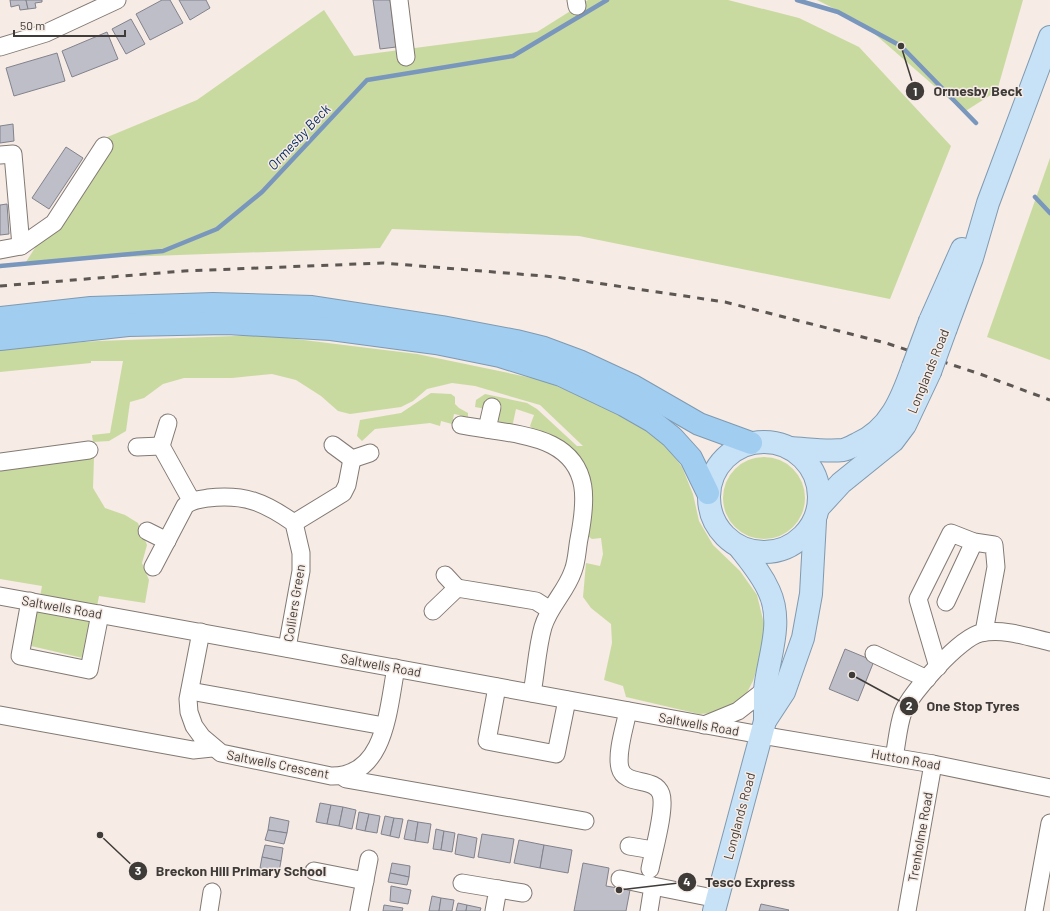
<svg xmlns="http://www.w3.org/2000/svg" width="1050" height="911" font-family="Barlow,sans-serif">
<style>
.green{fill:#c9daa0}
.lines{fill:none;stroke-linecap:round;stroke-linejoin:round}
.stream{stroke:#7996bd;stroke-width:4.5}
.building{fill:#bebec8;stroke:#82828c}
.minor-casing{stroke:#827973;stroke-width:19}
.major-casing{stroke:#7f9ab0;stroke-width:24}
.highway-casing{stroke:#7f9ab0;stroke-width:24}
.minor{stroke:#fff;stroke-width:17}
.major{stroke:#c7e1f7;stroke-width:22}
.highway{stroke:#a1cdf1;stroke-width:22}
.rail{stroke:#5d5754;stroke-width:3;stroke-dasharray:7 7;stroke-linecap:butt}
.major-bridge-casing{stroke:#7f9ab0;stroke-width:24;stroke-linecap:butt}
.major-bridge{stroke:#c7e1f7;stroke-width:22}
.labels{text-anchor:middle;stroke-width:3;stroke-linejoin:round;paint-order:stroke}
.street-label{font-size:13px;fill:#3f3b38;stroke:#f6ebe5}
.water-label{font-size:14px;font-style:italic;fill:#032d5f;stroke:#f6ebe5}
.leader{fill:none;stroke:#3f3b38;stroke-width:1.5}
.callout-dot{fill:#3f3b38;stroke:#f6ebe5;stroke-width:1.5}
.mark-label{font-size:12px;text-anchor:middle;font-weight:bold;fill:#fff}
.callout-label{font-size:14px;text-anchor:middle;font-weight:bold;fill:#3f3b38;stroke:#f6ebe5;stroke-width:3;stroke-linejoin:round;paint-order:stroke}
</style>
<rect width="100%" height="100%" fill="#f6ebe5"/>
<!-- green -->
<g class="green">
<path d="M588 0H728L799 18 859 47 951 146 890 299 579 236 392 229 380 248 93 258 26 262 105 138 197 100 324 10 354 56 537 32Z"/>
<path d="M817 0H1023L997 91 964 112 861 22Z"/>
<path d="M1050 158V360L987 337Z"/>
<path d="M263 335 417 354 542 380 597 403 645 429 666 446 682 467 693 494 699 521 713 545 740 571 757 595 767 636 753 681 744 698 727 712 699 714 626 697 623 686 604 680 612 643 611 624 591 608 583 597 586 563 600 566 603 554 601 538 592 539 585 534 591 488 530 426 534 415 516 409 513 423 510 427C499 426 501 422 495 416 491 410 482 408 475 407L476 400 485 394 527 403 537 409 577 446H583L540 405 475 386 452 383 427 389 413 401 401 407 350 414 338 411 321 396 296 380 272 374 232 378H184L163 384 144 398 130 402 126 431 109 441 93 442 92 435 110 433 123 361H91V363L0 372V348L98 341Z"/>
<path d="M431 393 451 394 455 397V404L459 408 468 413V417L454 414 452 424 441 421 440 426 430 423 375 429 362 441 357 436 360 420 401 413Z"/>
<circle cx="764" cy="498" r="41"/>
<path d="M94 458 93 488 105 508 125 515 138 523 147 545 142 563 149 580 145 603 99 596 87 659 31 646 42 586 0 579V471Z"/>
</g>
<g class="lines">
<!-- stream -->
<g class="stream">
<path d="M797 0 838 12 901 46 976 123"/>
<path d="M1035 197 1050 213"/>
<path d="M0 266 163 251 217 229 262 192 367 80 513 56 607 0"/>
</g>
</g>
<!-- building -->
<g class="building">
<path d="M10 0H26L28 9 20 10 19 5 11 7Z"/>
<path d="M26 0H42V2L35 3 36 8 28 9Z"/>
<path d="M162 0H170L183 23 150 40 136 14Z"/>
<path d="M179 0H206L210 8 190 20Z"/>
<path d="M373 0H390L396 47 380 49Z"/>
<path d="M131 19 145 44 126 54 112 29Z"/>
<path d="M107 32 118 59 72 77 62 51Z"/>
<path d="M57 53 65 81 14 96 6 68Z"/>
<path d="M13 124 14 141 0 143V126Z"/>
<path d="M66 147 83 158 49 209 32 198Z"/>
<path d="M7 204 9 234 0 235V205Z"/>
<path d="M845 649 874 661 858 701 829 689Z"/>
<path d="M320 803 331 805 327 824 316 822Z"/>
<path d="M331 805 343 807 339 826 327 824Z"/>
<path d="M343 807 356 810 352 829 339 826Z"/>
<path d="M359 812 369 814 365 831 356 829Z"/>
<path d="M369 814 380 816 377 833 365 831Z"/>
<path d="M385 816 394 818 390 836 381 834Z"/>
<path d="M270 817 289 821 287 833 268 830Z"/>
<path d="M394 818 403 819 399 838 390 836Z"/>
<path d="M408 820 418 822 415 841 404 839Z"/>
<path d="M418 822 431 824 428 843 415 841Z"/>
<path d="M436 829 444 831 441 850 433 849Z"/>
<path d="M268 830 287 833 284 844 265 840Z"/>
<path d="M444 831 455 833 452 852 441 850Z"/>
<path d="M458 834 477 838 474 858 455 854Z"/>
<path d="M482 834 514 839 510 863 478 857Z"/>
<path d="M519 840 544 845 540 868 514 863Z"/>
<path d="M265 845 283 848 281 861 262 857Z"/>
<path d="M544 845 572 850 568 873 540 868Z"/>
<path d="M262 857 281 861 279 872 260 868Z"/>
<path d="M392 863 410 866 409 877 390 873Z"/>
<path d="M583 863 609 868 606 886 630 890 626 911H574Z"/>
<path d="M390 873 409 877 407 885 388 882Z"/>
<path d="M391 886 411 890 408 904 390 901Z"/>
<path d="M432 896 441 898 439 911H429Z"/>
<path d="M441 898 454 900 452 911H439Z"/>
<path d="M458 903 467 905 466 911H456Z"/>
<path d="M761 904 789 910 788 911H759Z"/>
<path d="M384 905 403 908 402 911H383Z"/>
<path d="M467 905 481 908 480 911H466Z"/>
</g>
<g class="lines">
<defs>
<g id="minor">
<path d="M399 0 406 57"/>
<path d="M576 0 577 6"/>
<path d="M0 47 46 33 117 0"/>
<path d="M0 155 13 154 21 246"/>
<path d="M0 250 21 246 54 223 104 146"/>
<path d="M461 425C487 430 529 433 552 445 591 465 586 503 579 539 577 549 577 561 573 571 566 592 549 606 543 627 537 648 536 672 532 693"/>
<path d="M487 429 492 407"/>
<path d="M333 445 352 459 370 453"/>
<path d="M161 446 168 423"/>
<path d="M137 447 161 446 191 500"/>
<path d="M0 462 89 450"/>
<path d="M294 523 343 493 347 485 352 459"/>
<path d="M147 531 167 541"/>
<path d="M153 567 185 506C192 499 199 500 208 498 245 494 264 502 294 523L301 553V571L287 648"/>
<path d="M445 575 457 588"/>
<path d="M0 596 761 735 933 764 1050 788"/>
<path d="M30 601 20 656 89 670 100 614"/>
<path d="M946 602 974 542"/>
<path d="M433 611 457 588 536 601 550 610"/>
<path d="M201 632 188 699 189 712 194 726 202 737 221 753 331 776C386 777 388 708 396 668"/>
<path d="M874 654 927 679"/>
<path d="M938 667 918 599 951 533 974 542 994 545 996 567 984 632"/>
<path d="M497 687 487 741 556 754 567 700"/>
<path d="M190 691 384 726"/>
<path d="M628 711C625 726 616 753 620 768 625 787 655 776 661 794 666 808 653 853 650 869"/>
<path d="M0 715 193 750 212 748"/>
<path d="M704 725 738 711 765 690"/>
<path d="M894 757C897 743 898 726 903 712 911 693 960 637 981 633 1004 628 1028 637 1050 642"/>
<path d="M342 776 346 779 585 821"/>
<path d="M629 846 653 850"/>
<path d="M314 871 365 881"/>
<path d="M620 879 653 886"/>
<path d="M462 883 498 889 494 911"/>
<path d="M498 889 523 893"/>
<path d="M209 911 212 892"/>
<path d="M359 911 369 859"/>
<path d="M649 911 653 886 718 899"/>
<path d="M907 911 933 764"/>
<path d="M1034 911 1050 823"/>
</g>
<g id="major">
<path d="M930 321 962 249"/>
<path d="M946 328 972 258 988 203 1050 37"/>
<circle cx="764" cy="497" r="55"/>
<path d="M790 448C808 449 826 452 843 450 848 449 853 446 857 444 890 430 902 398 913 367"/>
<path d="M819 507 841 483 893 441 905 425 930 372"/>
<path d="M740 548C751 562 762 575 769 591 784 623 768 658 765 690 765 700 765 711 765 721"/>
<path d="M714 911 765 721 784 692 803 638 811 594 815 521"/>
</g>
<g id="highway">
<path d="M0 318 91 308 213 304 312 307 442 327 516 341 544 348 579 361 633 386 699 424 751 443"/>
<path d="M0 339 128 325 227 323 331 329 436 343 500 356 561 375 624 405 652 421 672 437 691 458 708 493"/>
</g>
</defs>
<!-- minor casing -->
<use href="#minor" class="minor-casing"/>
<!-- major casing -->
<use href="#major" class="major-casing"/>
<!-- highway casing -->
<use href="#highway" class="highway-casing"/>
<!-- minor -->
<use href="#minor" class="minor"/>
<!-- major -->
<use href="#major" class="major"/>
<!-- highway -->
<use href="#highway" class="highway"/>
<!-- rail -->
<path class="rail" d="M0 286 184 271 383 263 556 277 725 302 886 343 980 374 1050 400"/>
<defs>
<g id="major-bridge">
<path d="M913 367 930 321"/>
<path d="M930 372 946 328"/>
</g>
</defs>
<!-- major-bridge casing -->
<use href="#major-bridge" class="major-bridge-casing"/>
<!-- major-bridge -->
<use href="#major-bridge" class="major-bridge"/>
</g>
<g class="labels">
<!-- street labels -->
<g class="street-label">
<text transform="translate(928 371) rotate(-68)" y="5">Longlands Road</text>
<text transform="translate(294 603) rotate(-81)" y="5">Colliers Green</text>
<text transform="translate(62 607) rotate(10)" y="5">Saltwells Road</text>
<text transform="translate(381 665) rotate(10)" y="5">Saltwells Road</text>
<text transform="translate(699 724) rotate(10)" y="5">Saltwells Road</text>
<text transform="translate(906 759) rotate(10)" y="5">Hutton Road</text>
<text transform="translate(278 764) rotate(11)" y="5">Saltwells Crescent</text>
<text transform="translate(739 816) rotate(-75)" y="5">Longlands Road</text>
<text transform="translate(920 837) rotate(-80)" y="5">Trenholme Road</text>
</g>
<!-- water labels -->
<g class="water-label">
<text transform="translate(299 137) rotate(-47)" y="5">Ormesby Beck</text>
</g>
</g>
<!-- callouts -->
<path class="leader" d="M901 46L915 91M852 675L909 706M100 835L138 871M619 890L687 882"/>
<g class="callout-dot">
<circle cx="901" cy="46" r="4"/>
<circle cx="852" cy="675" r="4"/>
<circle cx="100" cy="835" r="4"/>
<circle cx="619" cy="890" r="4"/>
<circle cx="915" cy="91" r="10"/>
<circle cx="909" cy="706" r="10"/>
<circle cx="138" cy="871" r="10"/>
<circle cx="687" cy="882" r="10"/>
</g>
<g class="mark-label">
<text x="915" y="96">1</text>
<text x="909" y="710">2</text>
<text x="138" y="875">3</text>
<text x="687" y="886">4</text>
</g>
<g class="callout-label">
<text x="978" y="96">Ormesby Beck</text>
<text x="973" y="711">One Stop Tyres</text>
<text x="241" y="876">Breckon Hill Primary School</text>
<text x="750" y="887">Tesco Express</text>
</g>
<!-- scale -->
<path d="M14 30v6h111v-6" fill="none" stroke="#3f3b38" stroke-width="2"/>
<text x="20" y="30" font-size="12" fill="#3f3b38" stroke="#f6ebe5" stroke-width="3" paint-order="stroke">50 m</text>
</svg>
